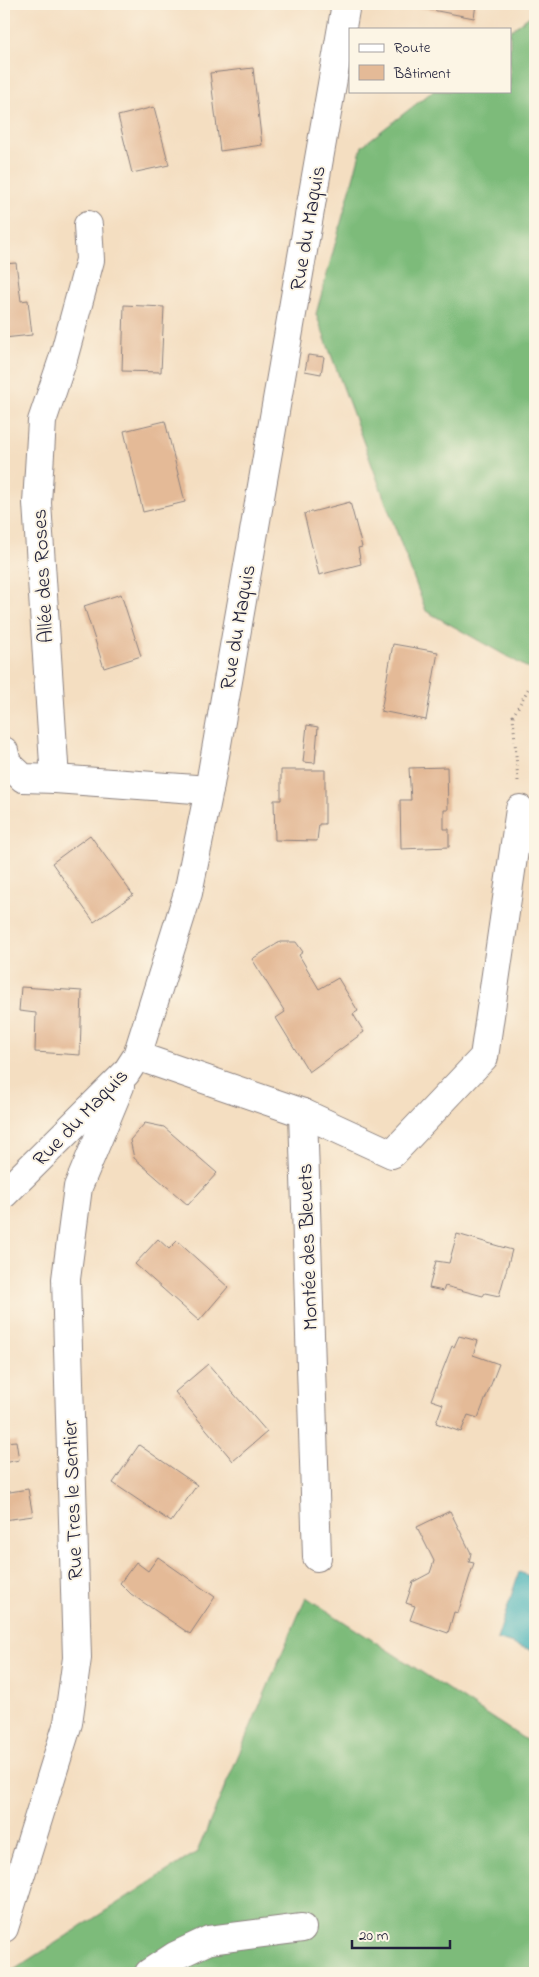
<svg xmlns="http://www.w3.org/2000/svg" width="539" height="1977" font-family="'Indie Flower',sans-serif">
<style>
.forest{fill:#7dbb7a;stroke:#506e5a}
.water{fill:#3eafb6;stroke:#306878}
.building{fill:#e4ba97}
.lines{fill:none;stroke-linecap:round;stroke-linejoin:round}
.minor-casing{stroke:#8b807e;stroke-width:30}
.path{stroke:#8b807e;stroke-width:3;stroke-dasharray:1 4;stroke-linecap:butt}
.minor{stroke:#fff;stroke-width:28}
.labels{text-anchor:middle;stroke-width:4;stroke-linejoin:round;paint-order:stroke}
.street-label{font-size:21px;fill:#22223b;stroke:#fcf5e5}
</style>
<rect width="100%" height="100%" fill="#fcf5e5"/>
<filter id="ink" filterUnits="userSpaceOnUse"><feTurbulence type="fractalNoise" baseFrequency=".02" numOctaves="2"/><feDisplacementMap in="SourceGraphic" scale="10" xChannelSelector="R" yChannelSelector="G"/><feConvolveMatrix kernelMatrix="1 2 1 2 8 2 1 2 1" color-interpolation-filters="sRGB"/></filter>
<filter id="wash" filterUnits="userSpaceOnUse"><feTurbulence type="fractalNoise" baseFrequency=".0096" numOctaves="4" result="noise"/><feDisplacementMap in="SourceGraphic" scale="20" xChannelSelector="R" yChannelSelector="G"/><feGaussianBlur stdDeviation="1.12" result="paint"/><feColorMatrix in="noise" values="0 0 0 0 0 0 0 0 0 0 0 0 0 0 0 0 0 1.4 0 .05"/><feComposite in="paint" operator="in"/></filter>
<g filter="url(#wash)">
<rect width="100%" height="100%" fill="#f4dec1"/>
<!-- forest -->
<g class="forest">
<path d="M535 12V672L426 611 316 314 362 146 433 91H510V31Z"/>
<path d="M306 1597 535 1746V1973H9L197 1852Z"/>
</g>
<!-- water -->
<path class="water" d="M519 1572 535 1578V1636L531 1650 497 1639Z"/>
<g id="blocks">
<!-- building -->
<g class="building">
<path d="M412 4H476L474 18 411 6Z"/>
<path d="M253 68 262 145 220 151 210 73Z"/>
<path d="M154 107 169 165 132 173 118 116Z"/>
<path d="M16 263 21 301 28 300 32 335 4 338V264Z"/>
<path d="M124 305 164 307 161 372 122 371Z"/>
<path d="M308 355 324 357 321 374 305 371Z"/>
<path d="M165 421 185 502 143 512 124 431Z"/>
<path d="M350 502 362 547 358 548 361 564 319 575 304 514Z"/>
<path d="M121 594 141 656 104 668 84 606Z"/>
<path d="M393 644 438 652 426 720 381 711Z"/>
<path d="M307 725 318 727 315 763 303 762Z"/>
<path d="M447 767 448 810H444V829H449V847L401 849 400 800H411L409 768Z"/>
<path d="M281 770H325V824H319L317 841 275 840 274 800H281Z"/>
<path d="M90 835 133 895 94 922 52 863Z"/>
<path d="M280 942H296L303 952 299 955 319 989 338 978 358 1011 353 1014 364 1032 309 1072 276 1018 285 1012 252 959Z"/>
<path d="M21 987 82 991 80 1055 35 1052 36 1013 19 1011Z"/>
<path d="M145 1123 164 1127 217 1173 188 1205 134 1158 130 1140Z"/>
<path d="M457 1234 512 1250 499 1296 485 1293 483 1296 445 1286 443 1291 429 1288 436 1261 449 1263Z"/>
<path d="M158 1239 169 1249 177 1241 228 1287 199 1321 135 1264Z"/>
<path d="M459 1336 478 1341 473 1355 499 1364 478 1418 468 1415 461 1432 436 1423 443 1404 431 1400 452 1346 454 1347Z"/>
<path d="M208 1364 267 1432 233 1461 175 1392Z"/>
<path d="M16 1441 19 1460 4 1463V1442Z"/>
<path d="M139 1445 197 1485 171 1522 113 1483Z"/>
<path d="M28 1489 33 1516 4 1520V1493Z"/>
<path d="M450 1511 471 1553 469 1562 474 1563 458 1613 454 1612 448 1633 410 1620 415 1606 406 1603 413 1582 430 1573 434 1561 417 1527Z"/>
<path d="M158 1557 215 1597 190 1634 131 1594 120 1583 136 1562 148 1571Z"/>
</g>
</g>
</g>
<g filter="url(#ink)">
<use href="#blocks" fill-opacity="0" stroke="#8b807e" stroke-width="1"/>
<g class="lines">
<defs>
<g id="minor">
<path d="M88 225 90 260 63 359 42 421 37 503 55 779 209 790"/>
<path d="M4 751 7 763 23 778 55 779"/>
<path d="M137 1056 303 1113 317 1557"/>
<path d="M303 1113 392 1154 484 1057 520 809"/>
<path d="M4 1194 126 1073 137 1056 188 893 209 790 346 4"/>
<path d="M4 1928 68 1723 77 1658 66 1279 78 1187 120 1086"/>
<path d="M149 1973 175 1956 209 1940 302 1928"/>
</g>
</defs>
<!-- minor casing -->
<use href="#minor" class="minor-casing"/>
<!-- path -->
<path class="path" d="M518 781 513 716 535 677"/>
<!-- minor -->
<use href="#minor" class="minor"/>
</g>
</g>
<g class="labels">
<!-- street labels -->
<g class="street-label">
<text transform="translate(307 228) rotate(-80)" y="7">Rue du Maquis</text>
<text transform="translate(42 576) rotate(-93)" y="7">Allée des Roses</text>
<text transform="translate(237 627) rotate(-80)" y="7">Rue du Maquis</text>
<text transform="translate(80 1117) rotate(-46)" y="7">Rue du Maquis</text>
<text transform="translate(307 1247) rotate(-92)" y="7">Montée des Bleuets</text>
<text transform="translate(72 1500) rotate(-92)" y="7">Rue Tres le Sentier</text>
</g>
</g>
<!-- margin -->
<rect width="539" height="1977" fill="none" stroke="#fcf5e5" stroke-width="20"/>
<!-- legend -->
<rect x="349" y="28" width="162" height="65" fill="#fcf5e5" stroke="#a5a1a1"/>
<rect x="359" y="44" width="25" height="8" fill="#ffffff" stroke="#a5a1a1"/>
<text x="394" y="52" font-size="15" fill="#22223b">Route</text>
<rect x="359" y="65" width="25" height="15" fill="#e4ba97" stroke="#a5a1a1"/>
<text x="394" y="78" font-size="15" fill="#22223b">Bâtiment</text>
<!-- scale -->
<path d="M352 1940v8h98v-8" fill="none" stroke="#22223b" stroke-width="2.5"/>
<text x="359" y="1940" font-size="15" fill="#22223b" stroke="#fcf5e5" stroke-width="4" paint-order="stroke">20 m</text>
</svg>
